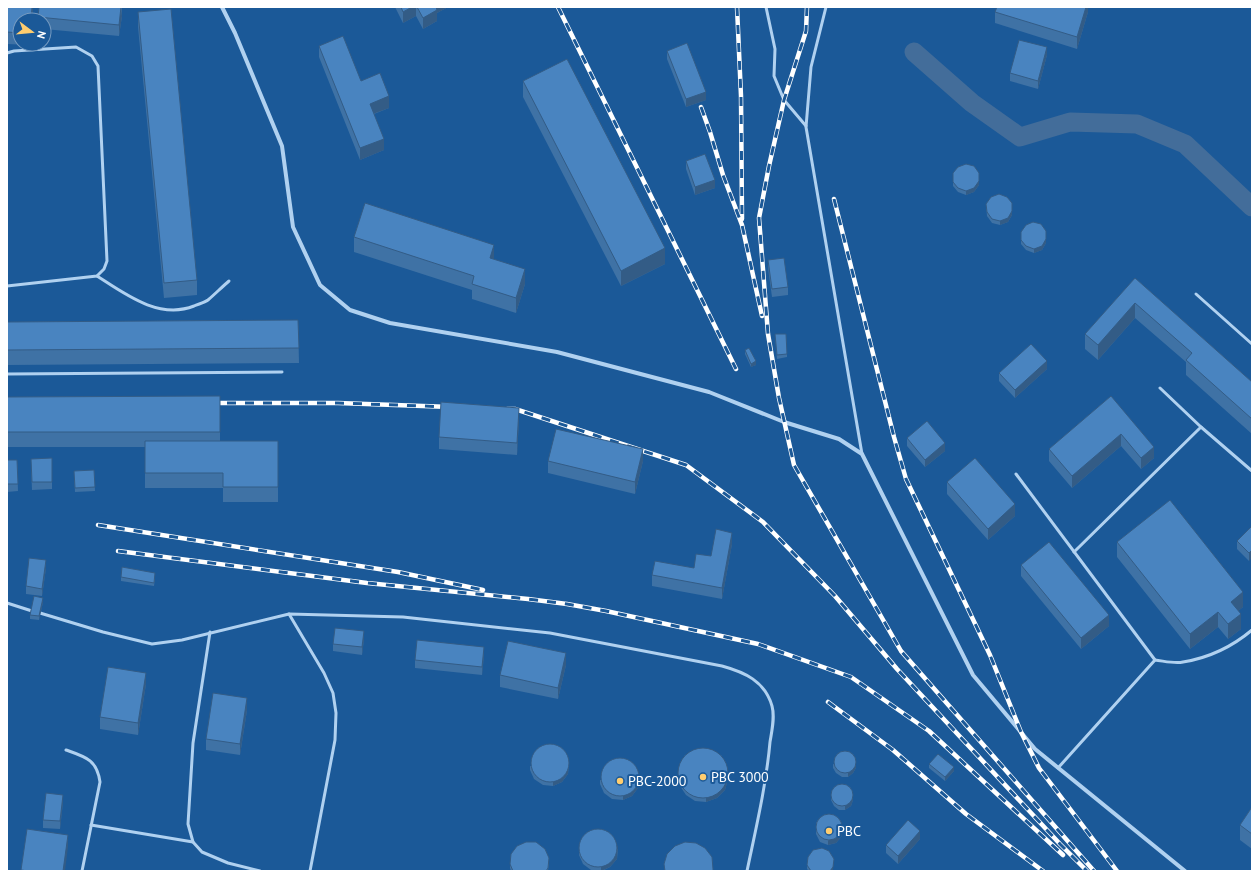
<svg xmlns="http://www.w3.org/2000/svg" width="1259" height="878" font-family="'PT Sans',sans-serif">
<style>
.lines{fill:none;stroke-linecap:round;stroke-linejoin:round}
.canal{stroke:#436d9a;stroke-width:19}
.lane{stroke:#b0d1f0;stroke-width:3}
.street{stroke:#b0d1f0;stroke-width:4}
.rail-casing{stroke:#fff;stroke-width:4.5}
.rail{stroke:#1b5998;stroke-width:3;stroke-dasharray:9;stroke-linecap:butt}
.wall{fill:#3f72a5}
.shaded-wall{fill:#335c86}
.building{fill:#4984c0;stroke:#335c86}
.poi-dot{fill:#ffcd6f;stroke:#1b5998;stroke-width:1.5}
.labels{text-anchor:middle;stroke-width:4;stroke-linejoin:round;paint-order:stroke}
.poi-label{font-size:14px;fill:#fff;stroke:#1b5998;text-anchor:start}
</style>
<rect width="100%" height="100%" fill="#1b5998"/>
<g class="lines">
<!-- canal -->
<path class="canal" d="M914 52 972 103 1020 137 1070 122 1137 124 1185 144 1252 207"/>
<!-- lane -->
<g class="lane">
<path d="M766 7 775 49 774 76 784 100 806 126"/>
<path d="M826 7 811 67 806 127 862 454"/>
<path d="M7 53 14 51 76 47 92 56 98 66 107 261 104 269 97 276 7 286"/>
<path d="M97 276C125 294 159 320 194 306 198 304 204 303 208 300 215 294 222 287 229 281"/>
<path d="M1196 294 1252 344"/>
<path d="M7 374 282 372"/>
<path d="M1201 427 1252 471"/>
<path d="M1016 474 1155 660 1058 768"/>
<path d="M1074 552 1201 427 1160 388"/>
<path d="M7 603 32 611"/>
<path d="M40 613 103 632 152 644 182 640 289 614 403 617 550 633 722 666C744 672 765 681 772 706 775 717 772 730 770 742 766 786 756 828 747 871"/>
<path d="M289 614 324 673 333 693 336 713 335 740 310 871"/>
<path d="M210 632 193 743 188 824 193 842 202 852 228 863 260 871"/>
<path d="M1155 660C1164 661 1175 664 1183 662 1208 658 1233 646 1252 630"/>
<path d="M66 750C86 757 97 760 100 782L82 871"/>
<path d="M91 825 193 842"/>
</g>
<!-- street -->
<path class="street" d="M222 7 235 33 282 146 293 227 320 285 350 310 390 323 557 352 709 392 784 422 839 439 862 454 973 675 1035 749 1185 871"/>
<defs>
<g id="rail">
<path d="M558 7 736 369"/>
<path d="M737 7 741 96 742 219"/>
<path d="M807 7 806 31 784 100 769 166 759 218 768 334 779 398 794 465 901 651 1094 871"/>
<path d="M701 107 710 132 723 175 742 225 762 316"/>
<path d="M834 199 894 437 906 479 990 655 1021 732 1039 768 1117 871"/>
<path d="M209 403H338L451 407"/>
<path d="M507 409H515L686 465 763 522 835 596 897 669 1060 844 1087 871"/>
<path d="M98 525 398 572 483 590"/>
<path d="M118 551 367 583 528 599 567 604 606 611 758 644 851 677 929 731 1063 855"/>
<path d="M828 702 893 750 966 814 1043 871"/>
</g>
</defs>
<!-- rail casing -->
<use href="#rail" class="rail-casing"/>
<!-- rail -->
<use href="#rail" class="rail"/>
</g>
<!-- wall -->
<g class="wall">
<path d="M7 7H33L32 20H20V44H30V45L7 44Z"/>
<path d="M122 7V16L119 36 44 29V20H38V17Z"/>
<path d="M395 7H448L437 13V21L423 29 416 16 403 23Z"/>
<path d="M1088 7V12L1077 49 995 23V12Z"/>
<path d="M138 12 197 280V295L164 298 138 27Z"/>
<path d="M319 46 361 81 389 108 374 114 384 150 360 160 319 57Z"/>
<path d="M667 51 706 100 686 107 667 59Z"/>
<path d="M1047 55 1038 89 1010 81V73Z"/>
<path d="M523 81 665 264 621 286 523 97Z"/>
<path d="M686 161 715 188 695 195 686 169Z"/>
<path d="M953 173 979 185 974 192 966 195 958 192 953 186Z"/>
<path d="M986 204 1012 215 1008 222 1000 225 992 223 987 216Z"/>
<path d="M1021 232 1046 243 1042 250 1034 253 1026 250 1021 244Z"/>
<path d="M354 237 494 259 525 284 516 313 472 299V290L354 252Z"/>
<path d="M768 260 788 287V295L772 297 768 268Z"/>
<path d="M1135 278 1252 382V434L1186 375V362L1135 318 1098 360 1085 349V334Z"/>
<path d="M298 320 299 363 7 365V322Z"/>
<path d="M775 334 787 354V357L777 359Z"/>
<path d="M745 350 756 365 751 367 745 354Z"/>
<path d="M1047 369 1015 398 999 381V373Z"/>
<path d="M220 396V441H278V502H223V488H145V447H7V397Z"/>
<path d="M1111 396 1154 458 1141 469 1121 446 1072 488 1049 461V449Z"/>
<path d="M519 420 517 455 439 449V437Z"/>
<path d="M907 438 945 451 925 467 907 446Z"/>
<path d="M7 460H17L18 491 7 492Z"/>
<path d="M548 461H643L635 494 548 473Z"/>
<path d="M31 467 52 482V489L32 490Z"/>
<path d="M94 470 95 491 75 492 74 471Z"/>
<path d="M947 482 1015 516 988 540 947 494Z"/>
<path d="M1252 526 1249 561 1237 549V541Z"/>
<path d="M1117 542 1243 607 1238 611 1241 629 1228 639 1218 627 1190 649 1117 557Z"/>
<path d="M732 544 722 599 652 586V575L694 568Z"/>
<path d="M1021 565 1109 626 1081 649 1021 576Z"/>
<path d="M46 568 42 596 26 594V586Z"/>
<path d="M121 577H155L154 586 121 581Z"/>
<path d="M43 602 39 620 30 619V615Z"/>
<path d="M364 639 362 655 333 651V644Z"/>
<path d="M484 655 482 675 415 668V660Z"/>
<path d="M566 665 558 699 500 687V675Z"/>
<path d="M146 684 138 735 100 729V717Z"/>
<path d="M247 710 240 755 206 750V739Z"/>
<path d="M569 764 568 774 562 782 553 786 543 785 534 779 530 770V766Z"/>
<path d="M833 764 856 768 853 773 848 777H842L836 773 833 768Z"/>
<path d="M929 764 954 771 945 781 929 768Z"/>
<path d="M678 771 728 779 725 790 717 798 706 802 695 801 686 795 680 786Z"/>
<path d="M639 778 638 788 632 796 623 800 612 799 604 793 600 784V780Z"/>
<path d="M831 796 853 800 851 806 845 810H839L834 806 831 800Z"/>
<path d="M63 802 60 829 43 828V820Z"/>
<path d="M1252 807V849L1240 840V825Z"/>
<path d="M816 822 842 836 836 843 828 845 820 842 816 834Z"/>
<path d="M920 839 898 864 886 853V845Z"/>
<path d="M618 849 617 859 610 867 602 871 591 870 583 864 579 855V851Z"/>
<path d="M808 857 833 871H809L807 869Z"/>
<path d="M549 862 548 871H511L510 868V864Z"/>
</g>
<!-- shaded-wall -->
<g class="shaded-wall">
<path d="M32 7H33L32 20H31Z"/>
<path d="M121 7 122 16 119 36V25Z"/>
<path d="M412 7H416V16L403 23V12Z"/>
<path d="M434 7H448L437 13V21L423 29V18Z"/>
<path d="M1086 7H1088V12L1077 49V37Z"/>
<path d="M1047 47V55L1038 89V81Z"/>
<path d="M706 92V100L686 107V99Z"/>
<path d="M389 96V108L370 115V104Z"/>
<path d="M384 139V150L360 160V148Z"/>
<path d="M715 180V188L695 195V187Z"/>
<path d="M979 181V185L974 192 966 195V191Z"/>
<path d="M1012 211V215L1008 222 1000 225V221Z"/>
<path d="M1046 239V243L1042 250 1034 253V249Z"/>
<path d="M494 245V260L490 258Z"/>
<path d="M665 248V264L621 286V271Z"/>
<path d="M525 269V284L516 313V298Z"/>
<path d="M1135 303V318L1098 360V345Z"/>
<path d="M756 361V365L751 367V364Z"/>
<path d="M1047 361V369L1015 398V390Z"/>
<path d="M519 408V420L517 455V443Z"/>
<path d="M1121 434V446L1072 488V476Z"/>
<path d="M945 443V451L925 467V460Z"/>
<path d="M1154 447V458L1141 469V458Z"/>
<path d="M643 449V461L635 494V482Z"/>
<path d="M1015 504V516L988 540V529Z"/>
<path d="M732 533V544L722 599V588Z"/>
<path d="M1252 550V558L1249 561V553Z"/>
<path d="M46 560V568L42 596V589Z"/>
<path d="M1243 592V607L1231 617V602Z"/>
<path d="M43 598V602L39 620V616Z"/>
<path d="M1218 612V627L1190 649V634Z"/>
<path d="M1241 614V629L1228 639V624Z"/>
<path d="M1109 615V626L1081 649V638Z"/>
<path d="M364 631V639L362 655V647Z"/>
<path d="M484 647V655L482 675V667Z"/>
<path d="M566 653V665L558 699V688Z"/>
<path d="M146 673V684L138 735V723Z"/>
<path d="M247 698V710L240 755V744Z"/>
<path d="M569 760 568 774 562 782 553 786V782Z"/>
<path d="M856 764V768L853 773 848 777V773Z"/>
<path d="M954 767V771L945 781V777Z"/>
<path d="M639 774 638 788 632 796 623 800V796Z"/>
<path d="M728 775V779L725 790 717 798 706 802V798Z"/>
<path d="M63 795V802L60 829V821Z"/>
<path d="M853 796V800L851 806 845 810V806Z"/>
<path d="M842 824V836L836 843 828 845V841Z"/>
<path d="M920 831V839L898 864V856Z"/>
<path d="M68 835V847L65 871H63Z"/>
<path d="M618 845 617 859 610 867 601 871V867Z"/>
<path d="M834 859 833 871H830Z"/>
</g>
<!-- building -->
<g class="building">
<path d="M7 7H32L31 20H20V33L7 32Z"/>
<path d="M39 7H121L119 25 38 17Z"/>
<path d="M401 7H412L403 12Z"/>
<path d="M417 7H436L437 10 423 18Z"/>
<path d="M997 7H1086L1077 37 995 12Z"/>
<path d="M171 9 197 280 164 283 138 12Z"/>
<path d="M343 36 361 81 380 73 389 96 370 104 384 139 360 148 319 46Z"/>
<path d="M1019 40 1047 47 1038 81 1010 73Z"/>
<path d="M687 43 706 92 686 99 667 51Z"/>
<path d="M567 59 665 248 621 271 523 81Z"/>
<path d="M705 154 715 180 695 187 686 161Z"/>
<path d="M966 164 974 166 979 173V181L974 188 966 191 958 188 953 182V173L958 167Z"/>
<path d="M999 194 1007 197 1012 203V211L1008 218 1000 221 992 219 987 212 986 204 991 197Z"/>
<path d="M365 203 494 245 490 258 525 269 516 298 472 284 474 276 354 237Z"/>
<path d="M1033 222 1041 224 1046 231V239L1042 246 1034 249 1026 246 1021 240V232L1026 225Z"/>
<path d="M784 258 788 287 772 289 768 260Z"/>
<path d="M1135 278 1252 382V419L1186 360 1192 353 1135 303 1098 345 1085 334Z"/>
<path d="M298 320 299 348 7 350V322Z"/>
<path d="M775 334H786L787 354 777 355Z"/>
<path d="M1031 344 1047 361 1015 390 999 373Z"/>
<path d="M749 348 756 361 751 364 745 350Z"/>
<path d="M220 396V432H7V397Z"/>
<path d="M1111 396 1154 447 1141 458 1121 434 1072 476 1049 449Z"/>
<path d="M441 402 519 408 517 443 439 437Z"/>
<path d="M927 421 945 443 925 460 907 438Z"/>
<path d="M556 429 643 449 635 482 548 461Z"/>
<path d="M145 441H278V487H223V473H145Z"/>
<path d="M52 458V482H32L31 459Z"/>
<path d="M975 458 1015 504 988 529 947 482Z"/>
<path d="M7 460H17L18 484H7Z"/>
<path d="M94 470 95 487 75 488 74 471Z"/>
<path d="M1170 500 1243 592 1231 602 1241 614 1228 624 1218 612 1190 634 1117 542Z"/>
<path d="M1252 526V550L1249 553 1237 541Z"/>
<path d="M716 529 732 533 722 588 652 575 655 561 694 568 696 554 711 556Z"/>
<path d="M1049 542 1109 615 1081 638 1021 565Z"/>
<path d="M29 558 46 560 42 589 26 586Z"/>
<path d="M122 567 155 573 154 583 121 577Z"/>
<path d="M34 596 43 598 39 616 30 615Z"/>
<path d="M335 628 364 631 362 647 333 644Z"/>
<path d="M417 640 484 647 482 667 415 660Z"/>
<path d="M508 641 566 653 558 688 500 675Z"/>
<path d="M108 667 146 673 138 723 100 717Z"/>
<path d="M213 693 247 698 240 744 206 739Z"/>
<circle cx="550" cy="763" r="19"/>
<circle cx="703" cy="773" r="25"/>
<circle cx="845" cy="762" r="11"/>
<path d="M938 754 954 767 945 777 929 764Z"/>
<circle cx="620" cy="777" r="19"/>
<circle cx="842" cy="795" r="11"/>
<path d="M46 793 63 795 60 821 43 820Z"/>
<path d="M1252 807V834L1240 825Z"/>
<circle cx="829" cy="827" r="13"/>
<path d="M908 820 920 831 898 856 886 845Z"/>
<circle cx="598" cy="848" r="19"/>
<path d="M27 829 68 835 63 871H28L21 870Z"/>
<path d="M526 842H536L545 849 549 858 548 868 546 871H513L510 864 511 854 517 846Z"/>
<path d="M685 842 696 843 705 848 712 857 713 869V871H665L664 864 667 854 675 846Z"/>
<path d="M822 848 829 851 834 859 833 867 830 871H811L807 865 808 857 813 850Z"/>
</g>
<!-- markers -->
<g class="poi-dot">
<circle cx="703" cy="777" r="4"/>
<circle cx="620" cy="781" r="4"/>
<circle cx="829" cy="831" r="4"/>
</g>
<g class="labels">
<!-- poi labels -->
<g class="poi-label">
<text x="711" y="782">РВС 3000</text>
<text x="628" y="786">РВС-2000</text>
<text x="837" y="836">РВС</text>
</g>
</g>
<!-- border -->
<rect width="1259" height="878" fill="none" stroke="#ffffff" stroke-width="16"/>
<!-- north arrow -->
<g transform="translate(32 32) rotate(106)"><circle r="19" fill="#1b5998" stroke="#769bc1"/>
<path d="M0-3L7 15L0 10L-7 15Z" fill="#ffcd6f"/>
<text y="-6" font-size="11" font-weight="bold" text-anchor="middle" fill="#ffffff">N</text>
</g>
</svg>
